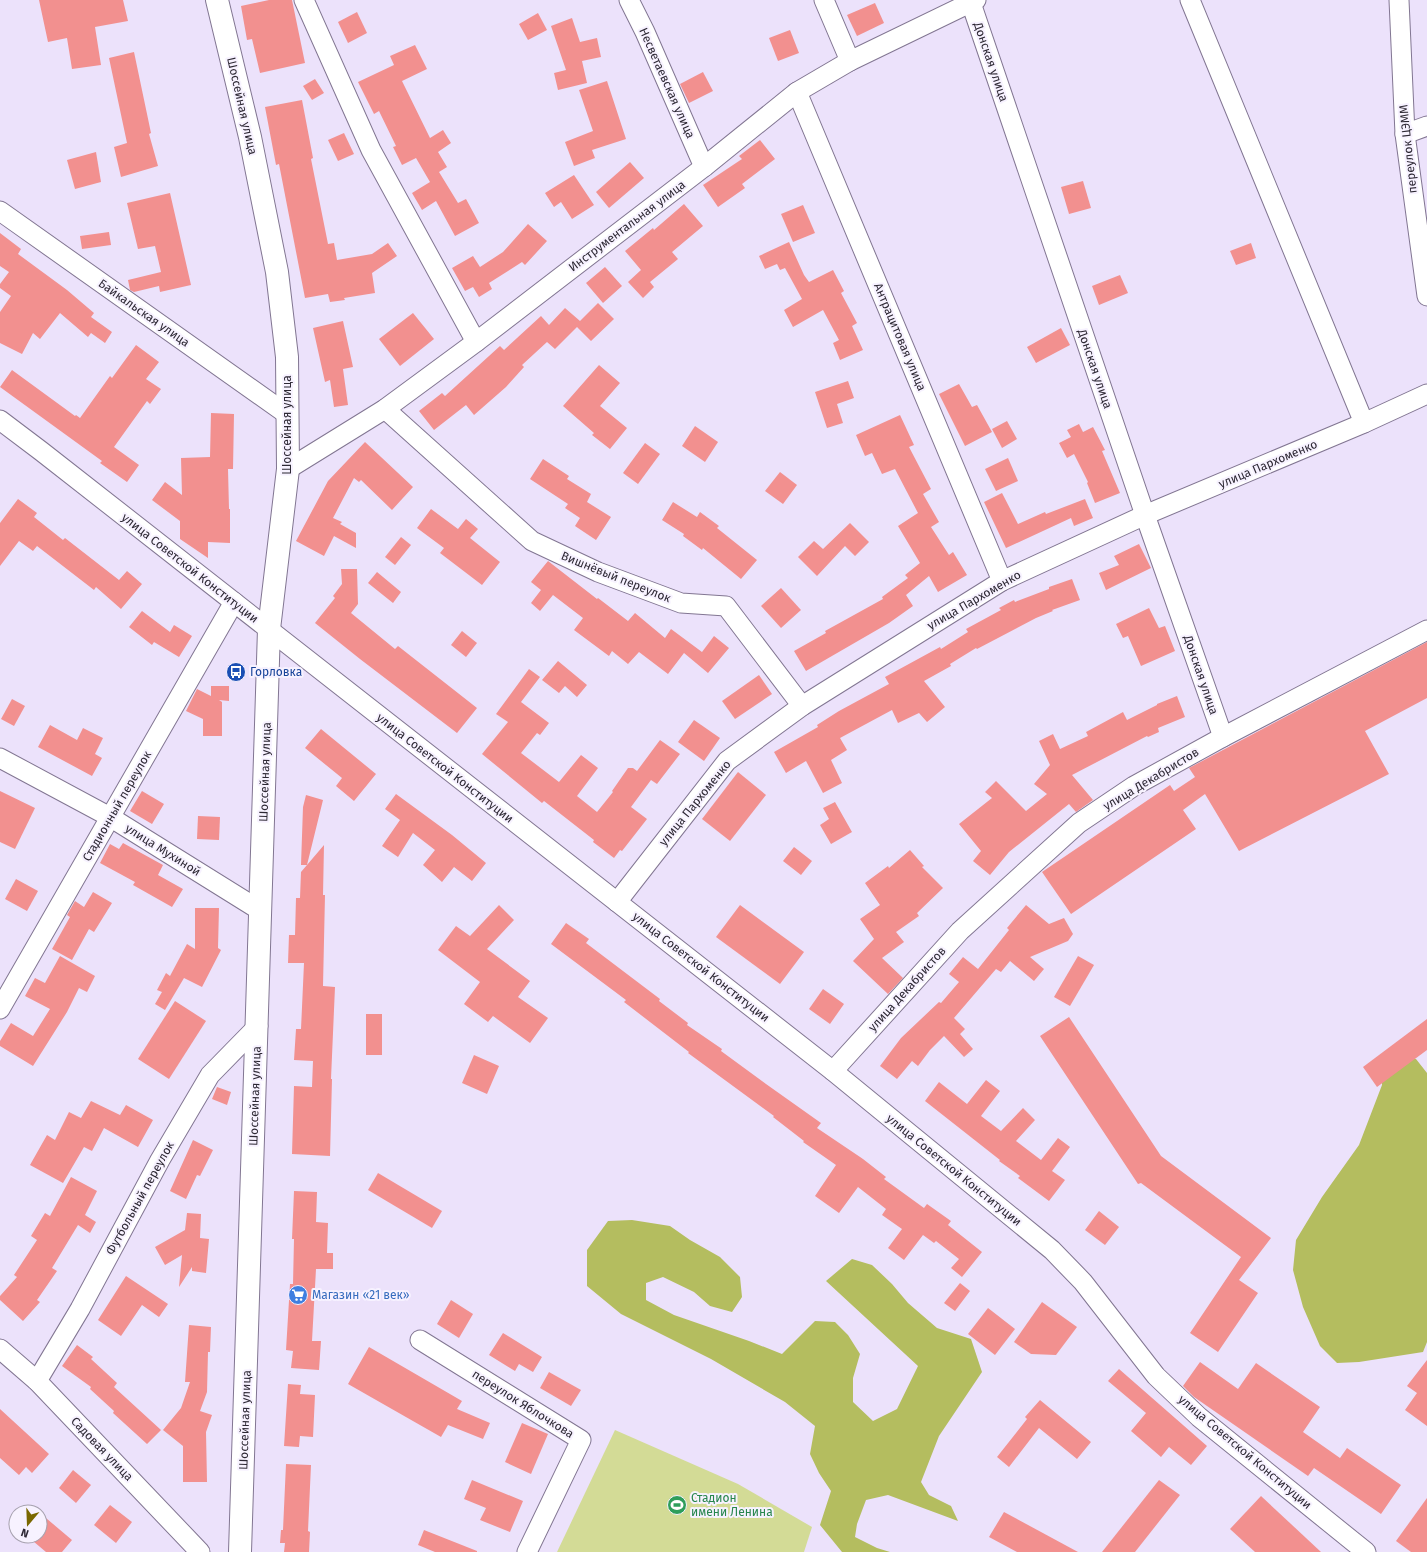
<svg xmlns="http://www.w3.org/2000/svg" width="1427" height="1552" font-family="'Fira Sans',sans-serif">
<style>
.green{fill:#d3db96}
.forest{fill:#b4bd5f}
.building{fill:#f2908f}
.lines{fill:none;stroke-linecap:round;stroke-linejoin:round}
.street-casing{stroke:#827692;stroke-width:21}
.secondary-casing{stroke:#827692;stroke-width:24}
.street{stroke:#fff;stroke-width:19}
.secondary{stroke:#fff;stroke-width:22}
.labels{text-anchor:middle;stroke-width:4;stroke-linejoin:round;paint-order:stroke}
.street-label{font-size:12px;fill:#2d2834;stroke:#f7f2ff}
.transit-label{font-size:12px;fill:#164399;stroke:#f7f2ff;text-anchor:start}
.shop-label{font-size:12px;fill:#366cbe;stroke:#f7f2ff;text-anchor:start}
.leisure-label{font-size:12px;fill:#27864d;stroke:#f7f2ff;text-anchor:start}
</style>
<rect width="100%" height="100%" fill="#ece2fb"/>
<!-- green -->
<path class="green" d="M615 1430 738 1484 812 1527 804 1552H557Z"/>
<!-- forest -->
<g class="forest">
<path d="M1391 1055 1416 1059 1427 1073V1342L1423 1352 1359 1362 1337 1363 1320 1346 1303 1307 1293 1270 1296 1240 1322 1197 1359 1145 1382 1085V1065Z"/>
<path d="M632 1220 670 1226 690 1240 720 1257 740 1277 742 1297 732 1312 710 1306 694 1292 663 1277 646 1283V1300L674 1315 749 1341 782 1354 815 1321 835 1322 848 1335 860 1354 853 1378V1402L873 1421 897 1409 918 1366 826 1281 852 1259 872 1265 892 1284 908 1303 937 1328 971 1339 982 1372 939 1436 921 1482 929 1495 951 1506 958 1521 888 1495 866 1500 857 1524 855 1537 877 1548 890 1552H842L820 1525 831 1491 819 1473 810 1454 815 1426 785 1402 711 1359 621 1314 587 1286V1250L608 1221Z"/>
</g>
<!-- building -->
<g class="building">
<path d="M39 0H123L128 21 95 27 101 65 72 69 67 38 48 42Z"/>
<path d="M269 0H292L305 63 260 73 252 39 247 40 241 6Z"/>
<path d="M875 3 884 23 857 36 847 15Z"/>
<path d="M357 12 367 33 348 43 338 22Z"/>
<path d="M538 13 547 30 528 40 519 24Z"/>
<path d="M572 18 580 42 597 38 601 57 582 61 587 83 558 90 554 73 566 70 551 26Z"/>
<path d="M790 30 799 53 778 61 769 38Z"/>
<path d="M415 45 427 69 402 81 430 138 443 130 451 143 438 152 447 167 439 172 458 203 466 199 479 223 455 236 436 201 422 210 412 193 430 182 416 158 402 165 393 147 396 146 379 111 374 114 358 82 394 65 390 56Z"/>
<path d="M134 52 151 133 149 134 158 166 121 177 114 147 127 143 109 58Z"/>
<path d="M703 72 713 91 689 103 680 84Z"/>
<path d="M315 79 324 93 312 100 303 86Z"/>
<path d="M607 81 626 139 592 150 595 158 574 166 565 142 593 131 579 90Z"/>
<path d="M302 100 313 158 311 159 328 244 334 243 337 260 372 254 388 243 397 256 372 273 375 293 344 298 345 300 330 302 328 294 305 298 279 164 276 165 265 107Z"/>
<path d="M344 133 354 154 338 161 328 140Z"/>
<path d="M760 140 775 159 742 184 745 188 718 207 703 185 742 159 739 156Z"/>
<path d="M96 152 101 182 75 189 67 160Z"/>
<path d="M630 162 644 178 609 208 596 192Z"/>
<path d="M574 175 594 205 572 219 561 202 554 207 545 193Z"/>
<path d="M1083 181 1091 208 1069 214 1061 187Z"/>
<path d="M170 193 191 285 160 292 159 286 134 292 130 290 128 280 161 272 155 246 138 249 127 203Z"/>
<path d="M684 204 703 226 672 252 678 259 650 282 654 287 643 298 628 282 641 270 625 251 653 228 654 230Z"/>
<path d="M803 205 815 233 793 242 781 214Z"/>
<path d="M528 224 547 241 525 265 522 262 489 283 492 289 479 297 473 287 465 291 452 268 473 256 480 267 503 252Z"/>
<path d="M109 232 111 245 82 249 80 236Z"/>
<path d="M0 233 21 249 18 254 67 290 94 313 91 317 112 332 105 343 91 333 88 337 60 313 40 339 33 333 22 354 0 343V312L11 296 0 288V284L9 272 0 266Z"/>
<path d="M789 242 804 275 809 282 833 270 844 291 841 293 857 323 852 326 863 350 840 360 833 343 839 340 823 310 793 327 784 310 802 299 785 268 780 270 777 264 765 269 759 256Z"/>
<path d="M1251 243 1256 258 1236 265 1230 251Z"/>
<path d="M605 267 622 286 603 303 586 283Z"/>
<path d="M1120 275 1128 293 1099 305 1092 286Z"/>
<path d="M598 303 614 319 591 341 577 327 555 349 547 342 522 365 524 367 506 387 474 415 466 405 434 430 419 411 442 393 445 396 500 346 504 350 541 316 549 325 565 308 580 321Z"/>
<path d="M413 313 434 339 400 366 379 339Z"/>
<path d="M343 321 353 367 343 369 348 405 334 407 330 380 325 382 313 328Z"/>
<path d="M1061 328 1070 345 1036 363 1027 347Z"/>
<path d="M136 345 159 362 146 379 161 389 150 404 147 401 114 447 139 465 127 482 100 463 102 461 0 387 12 370 75 416 76 415 80 418 110 376 112 378Z"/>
<path d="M599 365 620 383 600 406 627 428 610 449 592 435 594 433 563 406Z"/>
<path d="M848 381 854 398 837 404 843 423 827 428 815 392Z"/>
<path d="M959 384 972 407 977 405 992 432 965 446 939 394Z"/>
<path d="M211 413 234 414 233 469H228L229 509H230V543L208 542V558L180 539V521L152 500 165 482 182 495 181 458 210 457Z"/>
<path d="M900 415 914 445 909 447 931 489 923 494 939 522 931 527 949 555 953 552 967 575 938 592 929 576 906 595 913 606 889 623 806 671 794 651 826 633 825 631 883 599 882 597 908 578 905 575 920 563 898 526 918 513 895 469 882 474 872 453 865 456 856 435Z"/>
<path d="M1007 421 1017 439 1002 448 992 429Z"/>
<path d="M1079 424 1083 432 1093 427 1105 450 1102 451 1120 493 1095 503 1087 483 1088 482 1074 454 1067 458 1059 443 1071 437 1067 430Z"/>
<path d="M695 426 718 442 705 462 682 446Z"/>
<path d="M365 442 413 487 392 510 361 480 359 482 354 478 333 518 342 522 340 524 356 533V548L334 536 324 556 296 541 328 481Z"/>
<path d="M645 443 660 454 638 484 623 473Z"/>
<path d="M1008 458 1018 481 996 491 985 469Z"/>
<path d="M543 459 569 476 567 479 591 494 587 502 611 517 596 540 575 526 580 518 565 508 568 504 530 479Z"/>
<path d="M780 472 797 485 783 504 765 491Z"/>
<path d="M1002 493 1018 524 1045 512 1046 514 1085 499 1093 518 1074 526 1071 518 1006 548 984 502Z"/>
<path d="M18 499 37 513 34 517 63 540 65 538 119 580 127 571 142 584 121 609 96 587 94 590 37 546 33 551 19 541 0 566V523Z"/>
<path d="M673 502 697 517 700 512 719 526 717 528 757 560 741 579 703 548 702 550 683 536 684 534 662 520Z"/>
<path d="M431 509 458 529 466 519 478 529 470 538 500 562 482 585 440 553 444 548 417 528Z"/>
<path d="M850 523 869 542 855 556 845 546 817 576 798 557 814 541 823 549Z"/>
<path d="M401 537 411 545 395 565 385 557Z"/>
<path d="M1139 544 1151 568 1106 590 1099 573 1119 565 1114 556Z"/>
<path d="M548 561 597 599 598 598 628 621 635 613 665 638 671 629 702 652 714 636 729 648 708 673 684 653 668 674 639 652 628 664 612 651 609 656 574 630 583 618 553 595 540 611 531 603 541 590 531 582Z"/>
<path d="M341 569H357L358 604 351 613 395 649 398 646 477 708 457 733 360 659 315 623 335 598 333 596 342 584Z"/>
<path d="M377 572 401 592 393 603 368 583Z"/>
<path d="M1072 579 1080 600 1052 610 1053 611 1036 618 977 649 976 648 950 664 951 666 924 681 945 707 927 722 919 713 898 723 892 710 840 738 847 750 831 760 842 783 823 793 806 761 786 773 774 752 818 727 817 725 839 711 889 684 885 677 940 647 941 649 968 632 966 629 1001 610 999 608 1014 600 1015 602 1049 589V587Z"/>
<path d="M781 588 801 610 781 628 761 606Z"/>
<path d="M1149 608 1159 628 1165 626 1175 651 1141 666 1128 636 1123 638 1116 624Z"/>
<path d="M142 611 170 632 174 625 192 636 179 657 154 642 152 645 129 627Z"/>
<path d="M462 631 477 643 466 657 451 645Z"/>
<path d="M1427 642V698L1365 731 1389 774 1239 851 1205 794 1183 810 1196 829 1071 914 1042 872 1170 785 1174 791 1195 777 1189 768Z"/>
<path d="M558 661 587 685 577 697 565 686 559 693 542 680Z"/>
<path d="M529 669 540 677 521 702 549 723 540 735 537 733 521 753 559 782 581 755 598 768 577 796 597 812 613 792 612 791 628 768H633L637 771 660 740 680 754 657 784 651 780 631 807 647 819 622 851 620 850 614 858 593 842 594 840 544 801 542 803 482 754 508 722 496 714Z"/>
<path d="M759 675 772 694 735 719 722 701Z"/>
<path d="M211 686H229V701L219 700 222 702V736H203V719L186 711 197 689 211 696Z"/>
<path d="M1177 696 1185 717 1158 728 1159 732 1148 737 1147 736 1072 775 1093 800 1076 812 1069 804 1009 852 990 875 973 861 981 851 959 824 992 798 985 792 996 781 1026 811 1047 794 1034 784 1050 765 1039 741 1053 734 1060 749 1088 736 1086 732 1123 712 1127 720 1157 705V704Z"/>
<path d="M12 699 25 706 14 726 1 719Z"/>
<path d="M694 720 720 738 704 761 678 742Z"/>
<path d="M50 725 77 740 83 728 103 738 95 754 102 758 92 776 38 747Z"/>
<path d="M321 729 376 774 354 801 336 786 342 778 305 748Z"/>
<path d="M738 772 766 795 730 841 702 819Z"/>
<path d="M0 791 35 808 15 849 0 842Z"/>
<path d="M142 791 164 804 152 824 130 811Z"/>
<path d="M396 794 452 835 486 863 472 881 454 867 442 882 423 865 435 850 413 833 398 857 382 846 400 820 385 809Z"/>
<path d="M306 795 323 800 307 865 324 845 323 895H325L323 986 335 987 331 1079H332L330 1156 292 1154 294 1086 312 1087 313 1061 294 1060 296 1029H301L304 963H288L289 935H295L296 898H300L301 872 307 865H301L303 807Z"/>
<path d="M835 802 852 832 831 844 820 825 829 819 823 808Z"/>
<path d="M198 816 220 817 219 840 197 839Z"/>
<path d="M123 843 163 865 158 875 183 889 172 907 133 885 135 882 100 863 110 844 119 849Z"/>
<path d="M794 847 812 861 801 875 783 861Z"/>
<path d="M910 850 924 866 922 867 943 888 917 913 919 916 896 932 904 942 882 958 903 978 888 994 853 961 874 939 860 919 880 905 865 883 888 866 889 868Z"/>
<path d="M16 879 38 891 27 911 5 899Z"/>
<path d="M93 892 112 903 94 932 89 929 72 960 52 949 70 917 67 915 75 901 84 907Z"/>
<path d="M499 905 514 920 487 949 530 981 518 997 548 1018 530 1043 493 1016 488 1022 464 1004 480 982 438 950 456 926 470 936Z"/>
<path d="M740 905 804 952 780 984 716 937Z"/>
<path d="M1026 905 1049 924 1064 918 1073 934 1068 941 1030 957 1044 969 1034 981 1010 961 1001 972 996 969 954 1018 965 1029 960 1034 973 1049 964 1057 944 1036 930 1050 918 1066 912 1061 897 1079 880 1066 901 1038 939 1002 941 1003 959 982 949 974 963 957 978 969 1009 930 1007 928Z"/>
<path d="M195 908H219L218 948 221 950 202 987 184 978 165 1010 155 1004 162 992 157 990 166 973 170 976 187 944 195 949Z"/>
<path d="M566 923 589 939 586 943 660 999 659 1001 688 1023 687 1025 722 1049 721 1051 766 1084 821 1123 817 1128 863 1159 886 1177 884 1179 924 1208 927 1204 951 1221 948 1225 982 1252 962 1277 951 1268 959 1259 936 1241 934 1243 923 1235 904 1260 888 1248 902 1229 882 1215 886 1209 858 1187 839 1213 815 1196 836 1165 803 1142 804 1141 773 1117 774 1116 688 1053 689 1052 624 1002 626 1000 551 944Z"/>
<path d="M60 956 95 976 87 992 79 988 67 1012 33 1066 0 1046V1041L11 1023 33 1036 50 1009 25 996 35 978 45 983Z"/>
<path d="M1078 956 1094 965 1070 1006 1054 997Z"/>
<path d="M823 989 844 1004 830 1024 809 1009Z"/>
<path d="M175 1001 206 1021 169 1079 138 1059Z"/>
<rect x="366" y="1014" width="16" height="41"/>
<path d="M1069 1017 1161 1156 1271 1238 1239 1280 1258 1293 1218 1352 1190 1333 1241 1257 1141 1183 1138 1184 1040 1036Z"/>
<path d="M1427 1019V1050L1377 1087 1363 1067Z"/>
<path d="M474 1055 499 1066 487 1094 462 1083Z"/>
<path d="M986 1080 1000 1091 981 1116 1001 1131 1023 1108 1035 1120 1016 1141 1041 1160 1058 1138 1070 1147 1052 1171 1065 1180 1049 1201 1018 1178 1020 1176 999 1161 1000 1160 925 1101 939 1082 967 1104Z"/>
<path d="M217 1087 231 1092 227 1105 212 1099Z"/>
<path d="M91 1101 120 1115 126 1105 153 1120 138 1147 104 1128 92 1151 84 1147 63 1183 30 1165 47 1135 55 1140 69 1112 81 1118Z"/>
<path d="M193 1140 213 1150 200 1176 197 1175 186 1199 170 1191Z"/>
<path d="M378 1173 442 1211 432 1228 368 1190Z"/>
<path d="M71 1177 97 1191 85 1215 96 1222 90 1233 78 1225 52 1268 57 1271 37 1300 40 1302 23 1321 0 1300V1296L17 1277 14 1275 37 1240 31 1236 45 1213 50 1216Z"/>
<path d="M294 1191 317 1192 316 1222 328 1223 327 1253H333V1269H316L312 1341H321L319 1370 291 1368 293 1351 286 1350 290 1284H293L294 1239H292Z"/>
<path d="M1099 1211 1119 1227 1105 1245 1085 1230Z"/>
<path d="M187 1213 201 1214 200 1238 209 1239 206 1273 192 1271V1267L179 1287 182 1255 165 1265 155 1247 185 1230Z"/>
<path d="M126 1276 168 1304 159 1317 142 1305 121 1336 98 1320Z"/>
<path d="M960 1283 970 1291 955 1311 944 1303Z"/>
<path d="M451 1300 473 1314 459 1338 437 1324Z"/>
<path d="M1042 1302 1077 1327 1056 1355 1031 1354 1014 1342Z"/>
<path d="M988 1308 1015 1329 995 1355 968 1334Z"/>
<path d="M189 1325 211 1327 210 1352H208L207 1392 200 1411 212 1415 206 1432 207 1482H183V1446L163 1430 181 1408 190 1382H185Z"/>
<path d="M503 1333 542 1357 533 1372 519 1364 515 1371 489 1355Z"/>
<path d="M77 1345 93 1357 91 1359 117 1383 114 1387 161 1430 147 1444 113 1413 114 1411 90 1389 91 1387 62 1366Z"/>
<path d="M369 1347 462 1401 457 1409 490 1423 483 1439 448 1425 441 1437 348 1384Z"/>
<path d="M1427 1360V1426L1405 1410 1417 1393 1407 1386Z"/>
<path d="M1200 1362 1238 1389 1256 1363 1320 1407 1303 1432 1340 1458 1347 1448 1401 1485 1381 1514 1314 1468 1308 1476 1194 1397 1183 1386Z"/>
<path d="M1119 1369 1207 1446 1191 1465 1169 1447 1161 1457 1131 1431 1146 1413 1108 1381Z"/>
<path d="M549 1372 581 1390 571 1406 540 1388Z"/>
<path d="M288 1384 301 1385 300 1394 315 1395 313 1437 300 1436 299 1447 284 1446Z"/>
<path d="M1040 1400 1091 1442 1077 1459 1039 1428 1009 1467 997 1457 1027 1419 1025 1417Z"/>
<path d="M0 1409 49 1454 32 1473 26 1467 19 1475 0 1458Z"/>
<path d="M522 1423 548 1434 531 1474 505 1462Z"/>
<path d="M286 1464 311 1465 308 1531 310 1532 309 1552H284L285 1543H280L281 1530H283Z"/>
<path d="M73 1470 91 1485 76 1503 59 1488Z"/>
<path d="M472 1480 523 1501 510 1532 480 1520 486 1508 464 1499Z"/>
<path d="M1159 1480 1180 1495 1135 1552H1102Z"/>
<path d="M1261 1496 1321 1552H1255L1230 1529Z"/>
<path d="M1427 1498V1552H1411L1396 1541Z"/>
<path d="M110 1505 132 1522 116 1543 94 1525Z"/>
<path d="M1004 1512 1078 1552H1017L989 1537Z"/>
<path d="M40 1513 72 1540 62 1552H46L27 1536H40Z"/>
<path d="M424 1530 477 1551V1552H435L418 1545Z"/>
</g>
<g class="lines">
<defs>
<g id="street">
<path d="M304 0 371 150 476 342"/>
<path d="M629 0 645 32 704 167"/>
<path d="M824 0 850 61"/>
<path d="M970 0 1145 515 1223 737"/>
<path d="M1190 0 1364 423"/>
<path d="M1399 0 1405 134 1427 296"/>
<path d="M797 92 1002 581"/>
<path d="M1405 134 1427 126"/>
<path d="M0 211 288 415"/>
<path d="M385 409 532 541 598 572 681 603 726 606 802 706"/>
<path d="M0 420 41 451 833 1071 1052 1250 1083 1282 1156 1376 1199 1417 1366 1552"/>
<path d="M288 469 385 409 476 342 704 167 797 92 850 61 976 0"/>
<path d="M0 758 110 817 261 911"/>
<path d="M617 902 727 761 802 706 1002 581 1145 515 1364 423 1427 394"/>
<path d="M0 1009 234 602"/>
<path d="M833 1071 960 931 1079 823 1134 786 1223 737 1427 630"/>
<path d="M420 1340 581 1440 527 1552"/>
<path d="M0 1349 37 1381 200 1552"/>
<path d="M37 1381 80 1309 160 1160 210 1075 258 1026"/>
</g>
<path id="secondary" d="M217 0 250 137 277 272 287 357 288 469 269 629 240 1552"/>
</defs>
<!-- street casing -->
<use href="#street" class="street-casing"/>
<!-- secondary casing -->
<use href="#secondary" class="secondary-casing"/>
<!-- street -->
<use href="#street" class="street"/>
<!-- secondary -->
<use href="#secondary" class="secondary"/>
</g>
<!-- icons -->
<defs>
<symbol id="bus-disc" viewBox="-11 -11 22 22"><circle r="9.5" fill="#1a4fb4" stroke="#f7f2ff"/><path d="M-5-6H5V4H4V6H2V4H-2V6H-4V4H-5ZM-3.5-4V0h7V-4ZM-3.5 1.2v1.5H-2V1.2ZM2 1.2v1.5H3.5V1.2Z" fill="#fff"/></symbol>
<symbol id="supermarket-disc" viewBox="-11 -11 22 22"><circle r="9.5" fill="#3f7fe0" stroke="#f7f2ff"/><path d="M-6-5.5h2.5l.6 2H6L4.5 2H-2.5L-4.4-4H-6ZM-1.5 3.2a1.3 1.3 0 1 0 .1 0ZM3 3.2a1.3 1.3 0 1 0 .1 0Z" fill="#fff"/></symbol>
<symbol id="stadium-disc" viewBox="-11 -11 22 22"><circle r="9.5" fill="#2e9e5b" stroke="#f7f2ff"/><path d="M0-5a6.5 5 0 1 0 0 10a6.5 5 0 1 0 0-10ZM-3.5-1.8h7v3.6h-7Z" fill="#fff"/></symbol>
</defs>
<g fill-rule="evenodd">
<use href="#bus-disc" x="225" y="661" width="22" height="22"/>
<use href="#supermarket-disc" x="287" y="1284" width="22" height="22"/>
<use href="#stadium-disc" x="666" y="1494" width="22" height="22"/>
</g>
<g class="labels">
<!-- street labels -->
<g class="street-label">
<text transform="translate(991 62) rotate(71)" y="4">Донская улица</text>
<text transform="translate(667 83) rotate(66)" y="4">Несветаевская улица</text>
<text transform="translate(242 106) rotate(77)" y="4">Шоссейная улица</text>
<text transform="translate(1408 149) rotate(-96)" y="4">переулок ЦЭММ</text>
<text transform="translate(627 226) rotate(-37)" y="4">Инструментальная улица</text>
<text transform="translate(144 313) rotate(35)" y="4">Байкальская улица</text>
<text transform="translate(900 337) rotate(67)" y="4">Антрацитовая улица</text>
<text transform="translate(1095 369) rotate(71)" y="4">Донская улица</text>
<text transform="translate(287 425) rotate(-90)" y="4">Шоссейная улица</text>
<text transform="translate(1268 464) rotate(-23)" y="4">улица Пархоменко</text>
<text transform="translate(190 568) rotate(38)" y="4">улица Советской Конституции</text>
<text transform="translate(616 577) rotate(22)" y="4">Вишнёвый переулок</text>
<text transform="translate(974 600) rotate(-30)" y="4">улица Пархоменко</text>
<text transform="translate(1201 675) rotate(71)" y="4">Донская улица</text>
<text transform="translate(445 768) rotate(38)" y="4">улица Советской Конституции</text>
<text transform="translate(265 772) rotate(-88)" y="4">Шоссейная улица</text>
<text transform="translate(1151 779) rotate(-31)" y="4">улица Декабристов</text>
<text transform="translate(695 803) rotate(-51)" y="4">улица Пархоменко</text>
<text transform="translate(117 806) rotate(-60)" y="4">Стадионный переулок</text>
<text transform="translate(163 850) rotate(32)" y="4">улица Мухиной</text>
<text transform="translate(701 967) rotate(38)" y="4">улица Советской Конституции</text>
<text transform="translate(907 989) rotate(-48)" y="4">улица Декабристов</text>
<text transform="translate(255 1096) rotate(-88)" y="4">Шоссейная улица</text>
<text transform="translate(954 1170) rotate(39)" y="4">улица Советской Конституции</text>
<text transform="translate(140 1198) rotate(-61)" y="4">Футбольный переулок</text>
<text transform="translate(523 1404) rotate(32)" y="4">переулок Яблочкова</text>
<text transform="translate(245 1420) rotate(-88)" y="4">Шоссейная улица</text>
<text transform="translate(102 1449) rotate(46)" y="4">Садовая улица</text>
<text transform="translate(1245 1452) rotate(40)" y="4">улица Советской Конституции</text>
</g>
<!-- transit labels -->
<g class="transit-label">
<text x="250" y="676">Горловка</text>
</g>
<!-- shop labels -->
<g class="shop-label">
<text x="312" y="1299">Магазин «21 век»</text>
</g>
<!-- leisure labels -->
<g class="leisure-label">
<text x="691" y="1502">Стадион<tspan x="691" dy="14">имени Ленина</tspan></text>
</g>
</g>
<!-- north arrow -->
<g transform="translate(28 1524) rotate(199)"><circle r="19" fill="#f7f2ff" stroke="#a6a1ae"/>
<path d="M0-3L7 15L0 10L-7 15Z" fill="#7a6800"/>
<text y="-6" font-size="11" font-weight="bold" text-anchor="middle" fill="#2d2834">N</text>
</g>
</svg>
